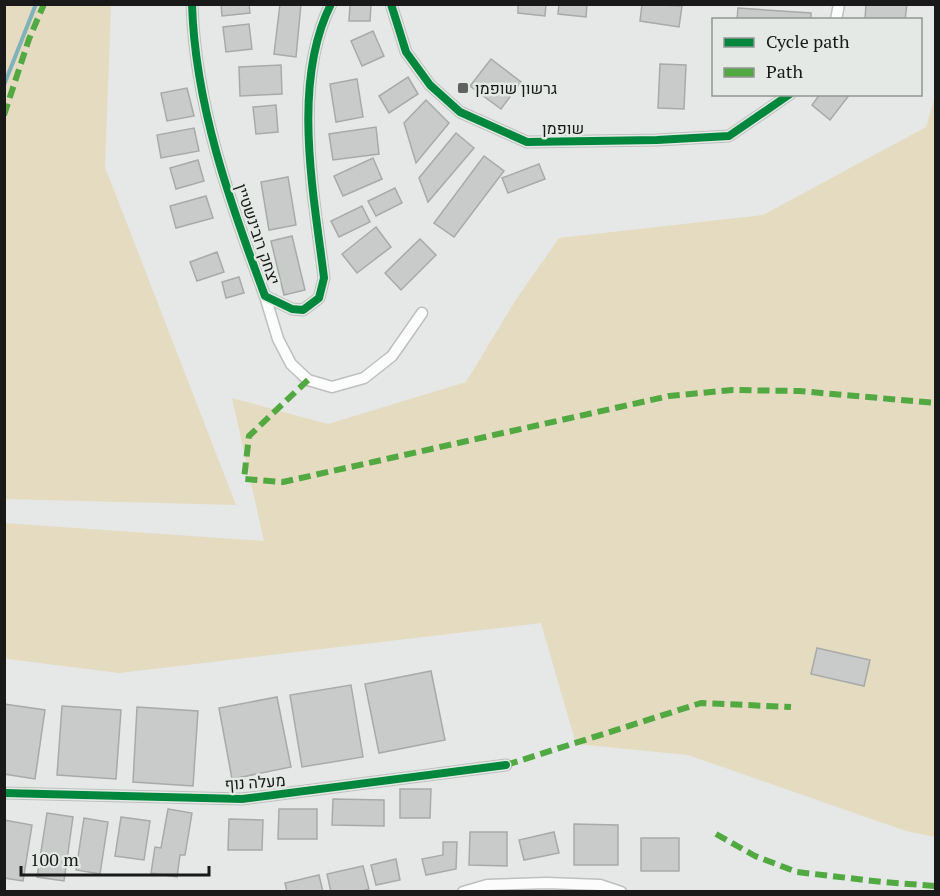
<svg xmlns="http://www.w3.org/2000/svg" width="940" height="896" font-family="'PT Serif',Heebo,serif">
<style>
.green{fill:#e4dbc1}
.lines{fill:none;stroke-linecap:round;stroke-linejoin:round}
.stream{stroke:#80b2bb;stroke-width:4}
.building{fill:#c8cbc9;stroke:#a8aaa9;stroke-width:1.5}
.minor-casing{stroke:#bdc0be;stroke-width:13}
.minor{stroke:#fbfcfb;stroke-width:10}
.quiet{stroke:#52a942;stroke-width:6;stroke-dasharray:12 6;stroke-linecap:butt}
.cycleway-casing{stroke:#e4e9e5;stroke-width:11}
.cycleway{stroke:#00873e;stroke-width:8}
.poi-dot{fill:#606160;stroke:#e4e9e5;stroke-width:2}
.labels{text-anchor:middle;stroke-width:5;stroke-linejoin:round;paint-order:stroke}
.poi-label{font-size:16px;fill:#181918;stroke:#e4e9e5;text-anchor:start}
.street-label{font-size:16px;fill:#181918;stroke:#e4e9e5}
</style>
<rect width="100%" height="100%" fill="#e5e8e6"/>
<!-- green -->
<g class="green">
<path d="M5 4 111 5 105 167 236 505 5 499Z"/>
<path d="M935 96V837L906 831 688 755 576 744 541 623 119 673 8 659 4 655V523L264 541 232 398 328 424 466 382 517 298 559 238 763 215 926 127Z"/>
</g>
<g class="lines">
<!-- stream -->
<path class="stream" d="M4 85 36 4"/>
</g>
<!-- building -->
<g class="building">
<path d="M221 4H249L250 13 222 16Z"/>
<path d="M280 4H301L296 57 274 54Z"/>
<path d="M350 4H371L370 21H349Z"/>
<path d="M518 4H546L545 16 518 13Z"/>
<path d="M559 4H587L586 17 558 14Z"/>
<path d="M642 4 682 6 679 27 640 21Z"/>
<path d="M866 4H907L905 20 865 19Z"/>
<path d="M738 8 811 13V20H737Z"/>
<path d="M249 24 252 49 226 52 223 27Z"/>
<path d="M373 31 384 56 362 66 351 41Z"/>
<path d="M491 59 521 82 501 109 470 86Z"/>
<path d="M660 64 686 65 684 109 658 108Z"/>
<path d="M281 65 282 94 240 96 239 67Z"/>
<path d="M408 77 418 94 389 113 379 96Z"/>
<path d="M357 79 363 117 336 122 330 84Z"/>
<path d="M187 88 194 116 167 121 161 93Z"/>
<path d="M820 94H850L830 120 812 105Z"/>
<path d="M426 100 449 123 416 163 404 123Z"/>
<path d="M276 105 278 132 256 134 253 107Z"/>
<path d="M376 127 379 154 333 160 329 134Z"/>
<path d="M194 128 199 151 161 158 157 135Z"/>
<path d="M456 133 474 148 428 202 419 178Z"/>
<path d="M484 156 504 171 454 237 434 223Z"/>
<path d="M373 158 382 179 343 196 334 176Z"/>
<path d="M198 160 204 181 176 189 170 168Z"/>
<path d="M539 164 545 179 508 193 502 178Z"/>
<path d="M288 177 296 225 269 230 261 182Z"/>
<path d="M395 188 402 203 376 216 368 201Z"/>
<path d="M206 196 213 218 176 228 170 206Z"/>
<path d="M362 206 370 222 339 237 331 221Z"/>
<path d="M376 227 391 247 357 273 342 254Z"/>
<path d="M292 236 305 290 284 295 271 241Z"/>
<path d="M420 239 436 255 401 290 385 273Z"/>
<path d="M217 252 224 272 197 281 190 262Z"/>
<path d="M239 277 244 293 226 298 222 282Z"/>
<path d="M817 648 870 660 864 686 811 674Z"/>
<path d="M431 671 445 740 379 753 365 684Z"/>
<path d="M351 685 363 757 302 767 290 695Z"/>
<path d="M277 697 291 767 232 779 219 708Z"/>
<path d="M4 704 45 710 35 779 4 774Z"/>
<path d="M62 706 121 710 116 779 57 775Z"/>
<path d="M137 707 198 711 193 786 133 782Z"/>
<path d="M400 789H431L430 818H400Z"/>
<path d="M333 799 384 800V826L332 825Z"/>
<path d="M168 809 192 813 185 855H180L177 877 151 873 155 847 161 848Z"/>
<path d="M279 809H317V839H278Z"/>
<path d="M47 813 73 817 64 881 37 877Z"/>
<path d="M121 817 150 821 144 860 115 856Z"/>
<path d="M84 818 108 822 100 874 76 870Z"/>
<path d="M229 819 263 820 262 850H228Z"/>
<path d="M4 820 32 825 23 881 4 878Z"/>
<path d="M574 824 618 825V865H574Z"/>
<path d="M470 832H507V866L469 865Z"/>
<path d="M554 832 559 853 524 860 519 840Z"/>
<rect x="641" y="838" width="38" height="33"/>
<path d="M443 842H457L456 869 426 875 422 859 443 855Z"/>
<path d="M396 859 400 880 376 885 371 865Z"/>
<path d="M363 866 369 889 359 892H331L327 874Z"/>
<path d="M319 875 323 892H287L285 883Z"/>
</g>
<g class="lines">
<defs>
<g id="minor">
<path d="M192 4C195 105 230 203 265 296L292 309 303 310 319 298 324 278C314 195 291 83 331 4"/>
<path d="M391 4 406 52 430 85 460 112 527 142 657 140 729 136 790 94"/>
<path d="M836 20 839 4"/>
<path d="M265 296 278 339 291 364 308 380 332 387 364 378 392 356 422 313"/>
<path d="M4 793 242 799 506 765"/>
<path d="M463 892 487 885 547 883 600 885 621 892"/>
</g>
</defs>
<!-- minor casing -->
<use href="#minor" class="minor-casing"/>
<!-- minor -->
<use href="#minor" class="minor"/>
<!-- quiet -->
<g class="quiet">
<path d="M4 115 29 39 44 4"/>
<path d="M308 380 249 436 244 479 283 482 669 396 732 390 799 391 936 403"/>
<path d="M506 765 701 703 791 707"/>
<path d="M716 834 755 856 797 872 882 882 936 886"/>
</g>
<defs>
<g id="cycleway">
<path d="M192 4C195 105 230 203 265 296L292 309 303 310 319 298 324 278C314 195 291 83 331 4"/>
<path d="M391 4 406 52 430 85 460 112 527 142 657 140 729 136 790 94"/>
<path d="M4 793 242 799 506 765"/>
</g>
</defs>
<!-- cycleway casing -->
<use href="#cycleway" class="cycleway-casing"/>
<!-- cycleway -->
<use href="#cycleway" class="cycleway"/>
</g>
<!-- markers -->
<rect class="poi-dot" x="457" y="82" width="12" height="12" rx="3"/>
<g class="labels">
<!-- poi labels -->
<g class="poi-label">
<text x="475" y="94">גרשון שופמן</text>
</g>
<!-- street labels -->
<g class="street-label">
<text x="563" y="134">שופמן</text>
<text transform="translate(258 234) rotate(71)" y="6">יצחק רובינשטיין</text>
<text transform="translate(255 782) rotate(-4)" y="6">מעלה נוף</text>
</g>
</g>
<!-- border -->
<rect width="940" height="896" fill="none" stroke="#181918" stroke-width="12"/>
<!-- legend -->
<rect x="712" y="18" width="210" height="78" fill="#e4e9e5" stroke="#929693" stroke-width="1.5"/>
<rect x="724" y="38" width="30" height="9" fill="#00873e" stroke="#929693" stroke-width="1.5"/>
<text x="766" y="48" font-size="18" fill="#181918">Cycle path</text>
<rect x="724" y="68" width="30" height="9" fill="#52a942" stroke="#929693" stroke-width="1.5"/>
<text x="766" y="78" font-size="18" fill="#181918">Path</text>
<!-- scale -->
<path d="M21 866v9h188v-9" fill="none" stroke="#181918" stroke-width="3"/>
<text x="30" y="866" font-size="18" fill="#181918" stroke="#e4e9e5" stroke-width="4.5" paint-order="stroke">100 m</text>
</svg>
